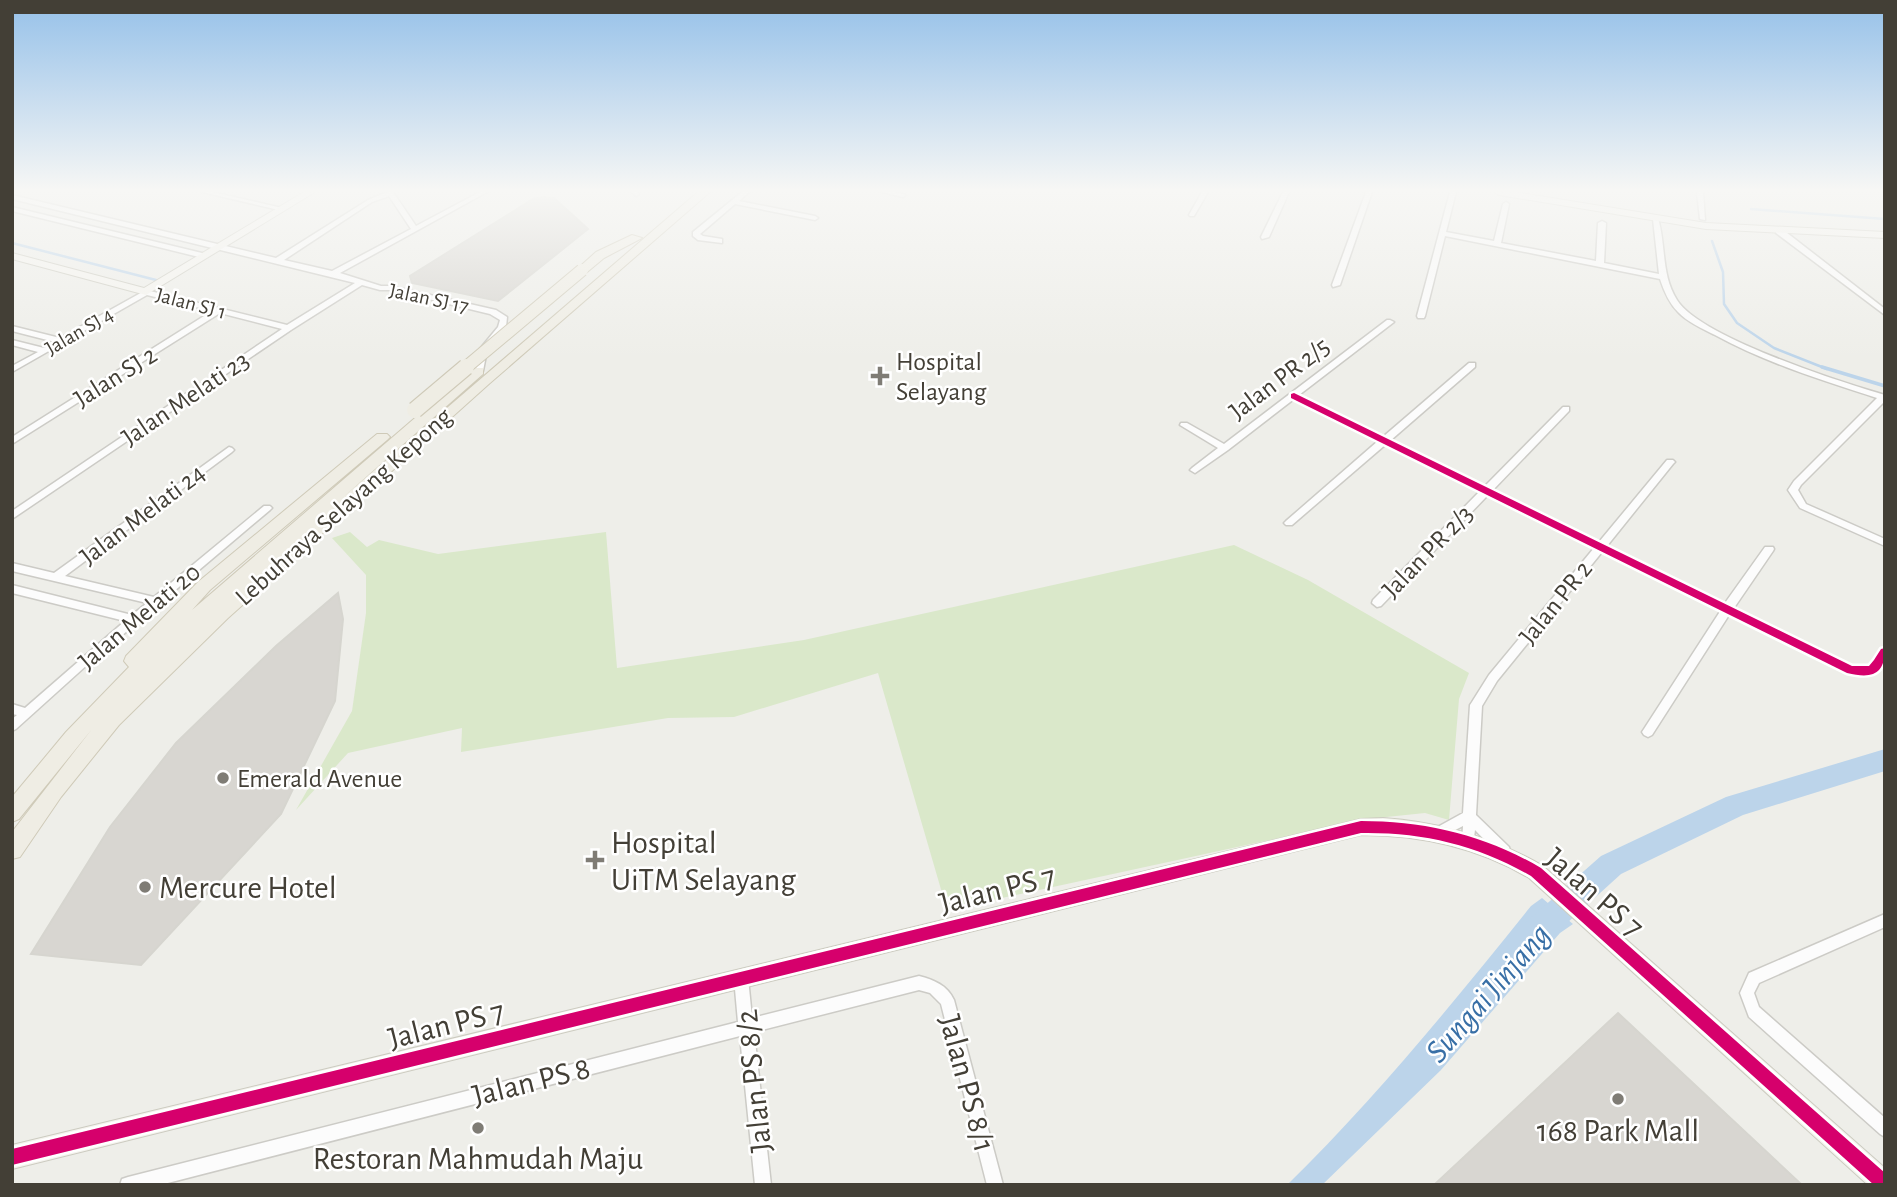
<svg xmlns="http://www.w3.org/2000/svg" width="1897" height="1197" font-family="'Alegreya Sans',sans-serif">
<style>
.green{fill:#dae8ca}
.water{fill:#bcd4ea}
.lines{fill:none;stroke-linecap:round;stroke-linejoin:round}
.stream-far1{stroke:#bcd4ea;stroke-width:2.5}
.stream{stroke:#bcd4ea;stroke-width:3.5}
.river{fill:#bcd4ea;fill-rule:evenodd}
.building{fill:#d8d6d1;stroke:#d6d5cf;stroke-width:2}
.street-casing{stroke:#cccbc6;stroke-width:3}
.secondary-casing{stroke:#cccbc0;stroke-width:2}
.primary-casing{stroke:#cfcab8;stroke-width:2}
.street{fill:#fcfcfc;fill-rule:evenodd}
.secondary{fill:#f5f4ef;fill-rule:evenodd}
.primary{fill:#efede4;fill-rule:evenodd}
.primary-bridge-far1-casing{stroke:#cfcab8;stroke-width:14;stroke-linecap:butt}
.primary-bridge-casing{stroke:#cfcab8;stroke-width:18;stroke-linecap:butt}
.primary-bridge-far1{stroke:#efede4;stroke-width:12}
.primary-bridge{stroke:#efede4;stroke-width:16}
.cycleway-casing{stroke:#fff;stroke-width:5}
.cycleway{fill:#d6006c;fill-rule:evenodd}
.poi-dot{fill:#7f7c75;stroke:#fff;stroke-width:2.5}
.labels{text-anchor:middle;stroke-width:5;stroke-linejoin:round;paint-order:stroke}
.far-street-label{font-size:21px;fill:#433f36;stroke:#fff}
.poi-label{font-size:26px;fill:#433f36;stroke:#fff;text-anchor:start}
.street-label{font-size:26px;fill:#433f36;stroke:#fff}
.near-poi-label{font-size:32px;fill:#433f36;stroke:#fff;text-anchor:start}
.near-street-label{font-size:32px;fill:#433f36;stroke:#fff}
.near-water-label{font-size:33px;font-style:italic;fill:#386fa6;stroke:#fff}
</style>
<rect width="100%" height="100%" fill="#eeeee9"/>
<!-- green -->
<path class="green" d="M350 532 367 547 379 540 438 554 606 532 617 668 804 640 1234 545 1308 580 1469 673 1459 699 1449 820 1425 813 1367 819 947 910 878 673 734 717 668 718 461 752 462 728 348 753 296 810 352 711 366 613V575L332 538Z"/>
<!-- water -->
<path class="water" d="M1542 898 1573 924 1560 933 1441 1070 1322 1185H1287C1376 1098 1453 1003 1531 906Z"/>
<g class="lines">
<!-- stream-far1 -->
<g class="stream-far1">
<path d="M1751 209 1885 219"/>
<path d="M1712 241 1723 272 1724 304 1737 323 1774 348 1827 369"/>
<path d="M12 243 156 280"/>
</g>
<!-- stream -->
<path class="stream" d="M1822 367 1885 386"/>
<!-- river -->
<path class="river" d="M1885 749V771L1743 815 1621 874 1545 943 1535 947 1525 943 1520 933 1525 923 1601 856 1726 797Z"/>
</g>
<!-- building -->
<g class="building">
<path d="M543 197 554 198 588 229 498 301 412 283 410 276 533 199Z"/>
<path d="M338 593 343 619 335 701 281 814 141 965 31 954 110 827 176 743 276 646Z"/>
<path d="M1618 1013 1802 1185H1434Z"/>
</g>
<g class="lines">
<defs>
<g id="street">
<path d="M202 192H212L282 208 279 210Z"/>
<path d="M387 192H393L416 226 480 192H487L340 273 381 286H391L496 310 507 317 506 327 487 350 483 371 480 372 476 369 479 350 498 327 500 320 490 314 391 290H380L362 285 291 330 12 519V511L282 329 220 313 12 444V437L212 311 147 295 12 372V366L38 352 12 345V340L44 348 55 342 12 331V326L60 338 146 290 287 325 355 283 12 199V195L276 258 368 200ZM389 196 411 229 332 271 284 260 372 202Z"/>
<path d="M631 192H637L639 194 636 196Z"/>
<path d="M742 192H749L739 201 815 216 818 218 815 220 735 204 700 234 703 236 722 239V243L698 240 693 236V232Z"/>
<path d="M882 192H894L906 195 903 197Z"/>
<path d="M1202 192H1208L1194 216H1190L1189 215Z"/>
<path d="M1283 192H1289L1269 237 1262 239 1261 237Z"/>
<path d="M1366 192H1372L1340 285 1333 287 1332 285Z"/>
<path d="M1450 192H1456L1446 232 1494 241 1503 204 1506 202 1509 204 1501 243 1596 261 1598 223 1602 221 1606 223 1604 263 1659 274 1653 219 1658 218C1666 245 1661 275 1677 300 1700 337 1840 382 1885 395V401L1801 485 1798 490 1806 504 1885 539V546L1800 508 1788 490 1794 481 1877 398C1822 380 1766 363 1715 335 1703 329 1687 322 1678 312 1669 303 1664 291 1660 279L1445 236 1425 316 1424 318H1418L1417 316Z"/>
<path d="M1697 192H1703L1705 220 1700 219Z"/>
<path d="M12 207 206 254 207 256 203 258 12 211Z"/>
<path d="M1776 229H1782L1885 309V315L1776 233Z"/>
<path d="M1387 320H1390L1394 322 1299 395 1384 436 1469 363H1475V367L1391 440 1485 486 1563 407H1569V411L1493 490 1599 542 1667 460H1673L1675 462 1673 464 1607 546 1725 603 1765 547H1773L1774 549 1773 551 1734 608 1852 666H1869L1874 660 1881 649 1885 648C1885 675 1872 679 1847 673L1729 615 1652 735 1648 737 1644 735 1642 732 1644 729 1721 610 1602 552 1497 681 1482 706 1476 815 1509 847 1510 851 1509 855 1504 857 1499 855 1475 830 1473 845 1468 847 1463 845 1462 841 1463 826 1438 839 1434 837 1432 833 1434 829 1463 813 1470 705 1472 702 1489 675 1594 548 1488 495 1381 606 1377 607 1372 603 1373 600 1480 491 1385 445 1292 525H1286L1284 523 1286 521 1378 441 1294 399 1228 450 1195 473 1190 470 1192 468 1218 448 1180 425 1181 423H1187L1224 444Z"/>
<path d="M229 447 232 448 234 450 232 452 65 576 154 597 264 506H270L272 508 270 510 87 665 16 729 12 731V719L17 715 12 714V704L25 708 125 621 12 593V585L132 615 147 603 12 571V563L54 573Z"/>
<path d="M1885 914V927L1759 983 1754 993 1759 1007 1885 1118V1137L1880 1134 1749 1017 1740 993 1749 973Z"/>
<path d="M741 971 746 973 748 978 752 1018 919 976C934 980 947 985 954 1000L1003 1185H987L941 1004 930 993 919 990 754 1032 771 1185H755L740 1036 160 1185H120L122 1179 128 1177 738 1022 734 978 736 973Z"/>
</g>
<g id="secondary">
<path d="M304 192H315L146 295 12 259V253L144 288Z"/>
<path d="M1494 192H1515L1706 223 1885 232V238L1706 229 1499 195Z"/>
<path d="M1383 818C1440 822 1493 837 1543 866L1885 1168V1185H1868L1529 878C1477 847 1422 835 1361 835L12 1169V1145L1361 819Z"/>
</g>
<g id="primary">
<path d="M698 192H710L490 383 228 618 119 725 61 797 20 857 12 859V832L92 729 19 819 12 822V797L66 732 129 667 124 661 126 656 198 582 377 434H387L390 437 387 440 210 590 192 610 473 368H483V374L341 499Z"/>
<path d="M632 235 642 238 604 258 586 273H578L576 270 596 252Z"/>
</g>
</defs>
<!-- street casing -->
<use href="#street" class="street-casing"/>
<!-- secondary casing -->
<use href="#secondary" class="secondary-casing"/>
<!-- primary casing -->
<use href="#primary" class="primary-casing"/>
<!-- street -->
<use href="#street" class="street"/>
<!-- secondary -->
<use href="#secondary" class="secondary"/>
<!-- primary -->
<use href="#primary" class="primary"/>
<defs>
<path id="primary-bridge-far1" d="M464 369 582 270"/>
<path id="primary-bridge" d="M415 410 466 367"/>
</defs>
<!-- primary-bridge-far1 casing -->
<use href="#primary-bridge-far1" class="primary-bridge-far1-casing"/>
<!-- primary-bridge casing -->
<use href="#primary-bridge" class="primary-bridge-casing"/>
<!-- primary-bridge-far1 -->
<use href="#primary-bridge-far1" class="primary-bridge-far1"/>
<!-- primary-bridge -->
<use href="#primary-bridge" class="primary-bridge"/>
<defs>
<g id="cycleway">
<path d="M1294 393 1852 666H1869L1874 660 1881 649 1885 648C1885 675 1872 679 1847 673L1291 398V394Z"/>
<path d="M1361 821C1425 821 1485 835 1541 868L1885 1173V1185H1874L1531 876C1478 845 1422 832 1361 833L12 1165V1149Z"/>
</g>
</defs>
<!-- cycleway casing -->
<use href="#cycleway" class="cycleway-casing"/>
<!-- cycleway -->
<use href="#cycleway" class="cycleway"/>
</g>
<!-- sky -->
<linearGradient id="sky" x2="0" y2="1"><stop stop-color="#96c1e9"/><stop offset="0.53" stop-color="#f7f7f5"/><stop offset="1" stop-color="#f7f7f5" stop-opacity="0"/></linearGradient>
<rect width="1897" height="359" fill="url(#sky)"/>
<!-- markers -->
<g class="poi-dot">
<path d="M876.5 365.5h7v7h7v7h-7v7h-7v-7h-7v-7h7z"/>
<circle cx="223" cy="778" r="7"/>
<path d="M591.5 849.5h7v7h7v7h-7v7h-7v-7h-7v-7h7z"/>
<circle cx="145" cy="887" r="7"/>
<circle cx="1618" cy="1099" r="7"/>
<circle cx="478" cy="1128" r="7"/>
</g>
<g class="labels">
<!-- far-street labels -->
<g class="far-street-label">
<text transform="translate(429 298) rotate(12)" y="7">Jalan SJ 17</text>
<text transform="translate(191 303) rotate(15)" y="7">Jalan SJ 1</text>
<text transform="translate(79 331) rotate(-30)" y="7">Jalan SJ 4</text>
</g>
<!-- poi labels -->
<g class="poi-label">
<text x="896" y="370">Hospital<tspan x="896" dy="30">Selayang</tspan></text>
<text x="237" y="787">Emerald Avenue</text>
</g>
<!-- street labels -->
<g class="street-label">
<text transform="translate(115 376) rotate(-32)" y="9">Jalan SJ 2</text>
<text transform="translate(1279 378) rotate(-37)" y="9">Jalan PR 2/5</text>
<text transform="translate(185 398) rotate(-34)" y="9">Jalan Melati 23</text>
<text transform="translate(343 506) rotate(-42)" y="9">Lebuhraya Selayang Kepong</text>
<text transform="translate(142 514) rotate(-37)" y="9">Jalan Melati 24</text>
<text transform="translate(1427 551) rotate(-46)" y="9">Jalan PR 2/3</text>
<text transform="translate(1555 602) rotate(-51)" y="9">Jalan PR 2</text>
<text transform="translate(139 616) rotate(-40)" y="9">Jalan Melati 20</text>
</g>
<!-- near-poi labels -->
<g class="near-poi-label">
<text x="611" y="853">Hospital<tspan x="611" dy="37">UiTM Selayang</tspan></text>
<text x="159" y="898">Mercure Hotel</text>
<text x="1618" y="1141" text-anchor="middle">168 Park Mall</text>
<text x="478" y="1169" text-anchor="middle">Restoran Mahmudah Maju</text>
</g>
<!-- near-street labels -->
<g class="near-street-label">
<text transform="translate(997 889) rotate(-14)" y="11">Jalan PS 7</text>
<text transform="translate(1595 892) rotate(41)" y="11">Jalan PS 7</text>
<text transform="translate(446 1024) rotate(-14)" y="11">Jalan PS 7</text>
<text transform="translate(531 1081) rotate(-14)" y="11">Jalan PS 8</text>
<text transform="translate(753 1081) rotate(-96)" y="11">Jalan PS 8/2</text>
<text transform="translate(968 1083) rotate(75)" y="11">Jalan PS 8/1</text>
</g>
<!-- near-water labels -->
<g class="near-water-label">
<text transform="translate(1487 992) rotate(-49)" y="12">Sungai Jinjang</text>
</g>
</g>
<!-- border -->
<rect width="1897" height="1197" fill="none" stroke="#433f36" stroke-width="28"/>
</svg>
